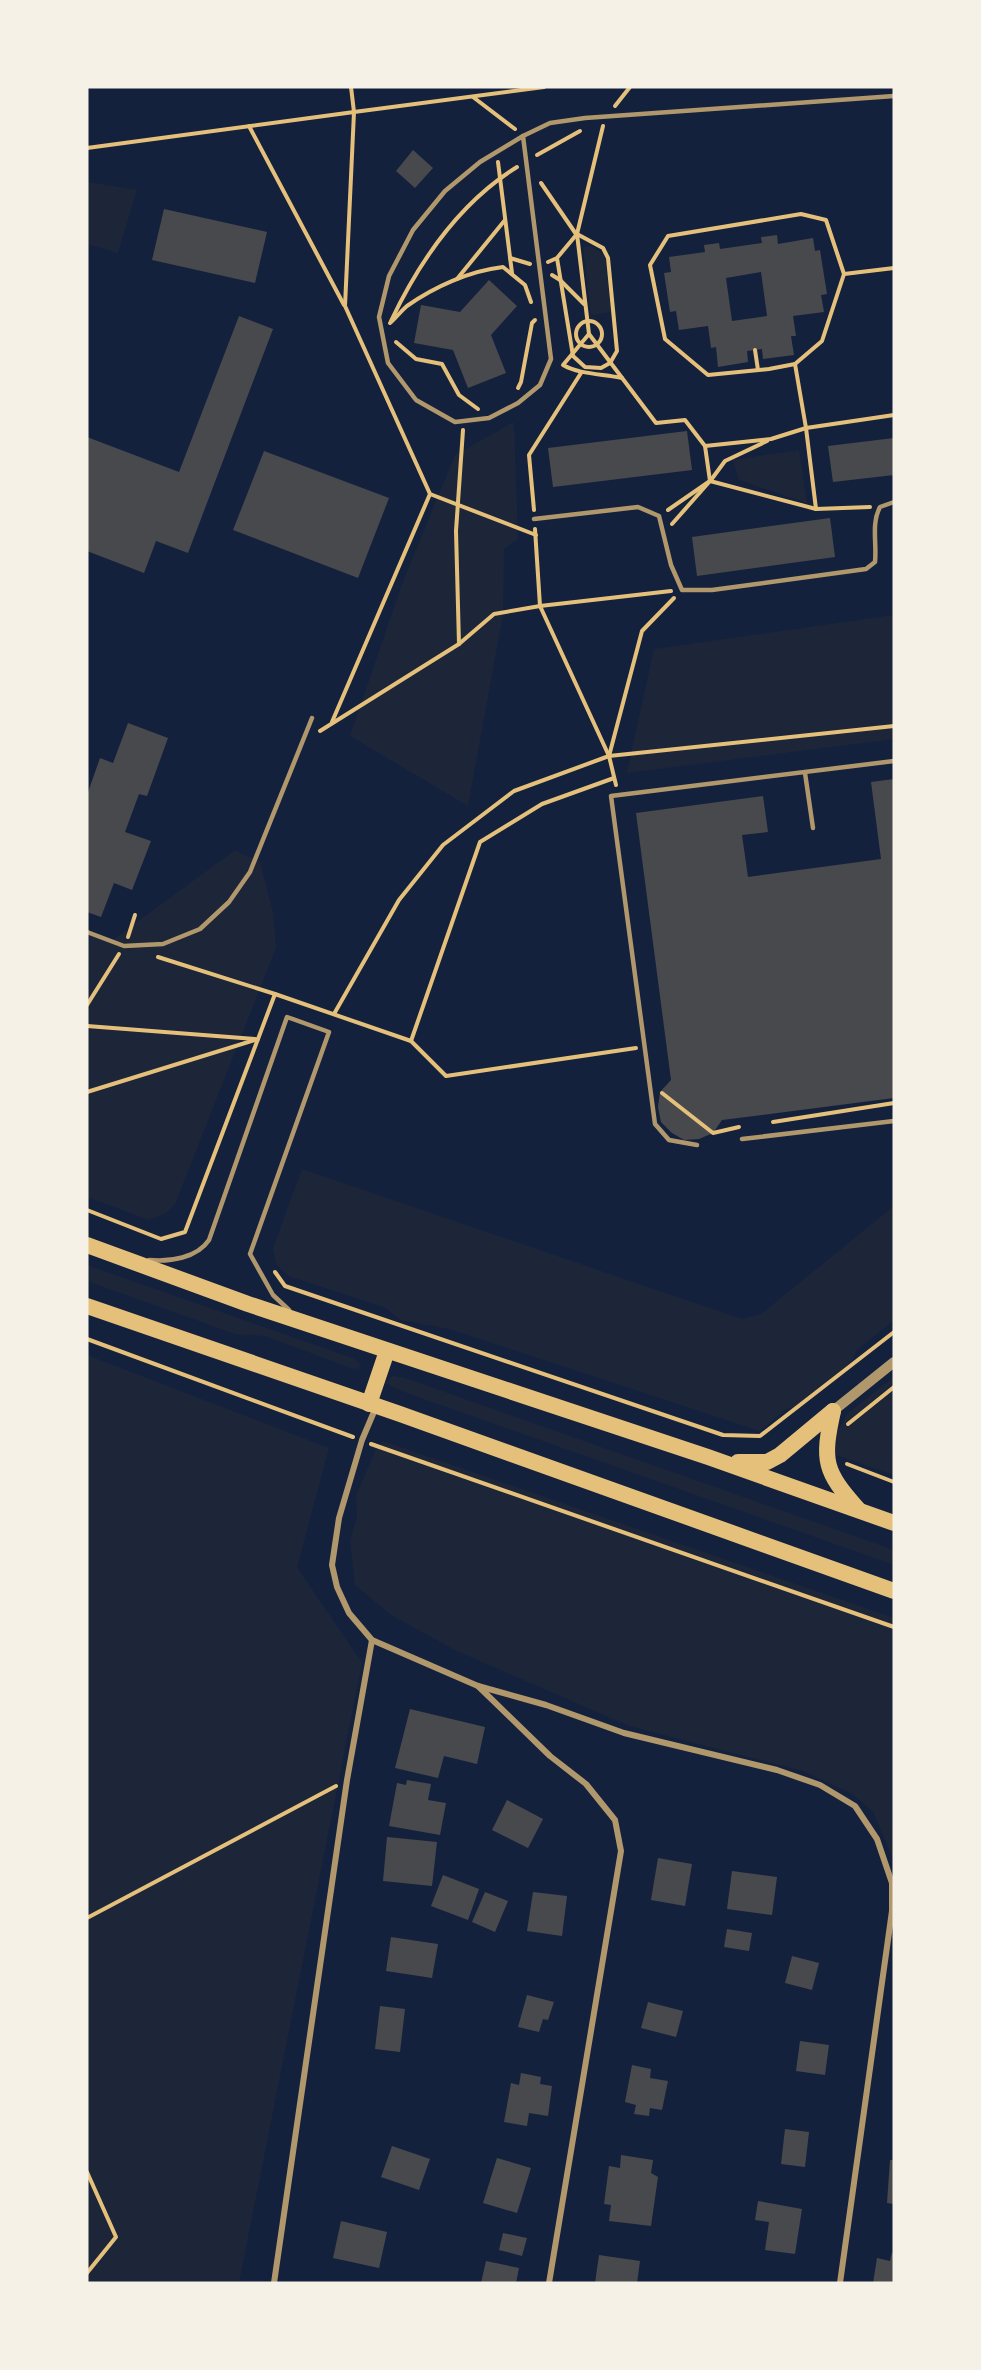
<svg xmlns="http://www.w3.org/2000/svg" width="981" height="2370" font-family="Roboto,sans-serif">
<style>
.green{fill:#1d2539}
.building{fill:#48494c;fill-rule:evenodd}
.lines{fill:none;stroke-linecap:round;stroke-linejoin:round}
.path{stroke:#e5c07b;stroke-width:4}
.service{stroke:#b1986c;stroke-width:4.5}
.minor{stroke:#b1986c;stroke-width:6}
.tertiary{stroke:#b1986c;stroke-width:10}
.trunk{stroke:#e5c07b;stroke-width:16}
</style>
<rect width="100%" height="100%" fill="#14213d"/>
<!-- green -->
<g class="green">
<path d="M87 182 137 190 118 253 87 244Z"/>
<path d="M590 246 603 254 606 263 611 312 591 315 583 247Z"/>
<path d="M514 422 518 539 504 549 503 614 468 806 350 736 402 584 455 455Z"/>
<path d="M799 450 807 503 739 480 733 460Z"/>
<path d="M894 615V739L627 773 654 649Z"/>
<path d="M235 850 260 862 273 912 276 948 175 1204 166 1213 149 1220 87 1197V934L110 942Z"/>
<path d="M302 1169 742 1319 761 1314 894 1206V1320L857 1350 852 1361 800 1406 786 1409 760 1431 449 1329 400 1320 386 1308 288 1276 276 1264 273 1248Z"/>
<path d="M87 1265 352 1358 359 1362 361 1366 357 1369 351 1368 265 1336 235 1334 87 1281Z"/>
<path d="M87 1355 329 1448 297 1567 362 1663 239 2283H87Z"/>
<path d="M392 1376 405 1378 894 1550V1565L404 1392 385 1383Z"/>
<path d="M894 1377V1475L833 1454 835 1435 848 1413Z"/>
<path d="M383 1441 894 1618V1861L873 1812 854 1795 803 1771 629 1726 457 1651 391 1615 355 1585 350 1541 357 1516 356 1496 375 1451Z"/>
</g>
<!-- building -->
<g class="building">
<path d="M413 150 433 168 415 188 396 171Z"/>
<path d="M164 209 267 232 255 283 152 260Z"/>
<path d="M777 235 778 244 813 238 815 251 820 250 827 294 821 295 824 312 793 316 796 336H791L794 355 763 359 762 349 755 350 747 351 748 362 718 367 716 347 711 348 708 326 679 330 676 311 670 312 664 273 671 272 669 257 705 252 704 245 719 243 720 249 762 243 761 237ZM761 272 767 316 732 321 726 278Z"/>
<path d="M489 280 517 306 491 335 506 373 468 388 453 350 414 343 421 305 460 312Z"/>
<path d="M239 316 273 329 188 553 156 541 144 573 87 551V437L179 472Z"/>
<path d="M687 431 692 470 553 487 548 448Z"/>
<path d="M894 438V475L833 482 828 446Z"/>
<path d="M264 451 389 498 358 578 233 530Z"/>
<path d="M830 518 835 557 697 576 692 537Z"/>
<path d="M128 723 168 738 147 796 139 794 125 832 151 841 132 890 114 883 101 917 87 912V795L100 758 113 763Z"/>
<path d="M894 779V1098L722 1120 713 1133 699 1139 684 1140 672 1133 661 1122 658 1107 660 1092 671 1080 636 813 763 796 768 832 742 835 748 877 881 859 871 782Z"/>
<path d="M410 1709 485 1727 477 1764 444 1756 438 1778 395 1768Z"/>
<path d="M407 1780 431 1784 428 1800 446 1803 440 1835 389 1826 397 1783 406 1785Z"/>
<path d="M507 1800 543 1819 528 1848 492 1830Z"/>
<path d="M387 1837 437 1842 432 1886 383 1881Z"/>
<path d="M658 1858 692 1864 685 1906 651 1900Z"/>
<path d="M732 1871 777 1877 772 1915 727 1909Z"/>
<path d="M443 1875 479 1889 468 1920 431 1906Z"/>
<path d="M485 1892 508 1901 495 1932 472 1922Z"/>
<path d="M533 1892 567 1896 562 1936 527 1931Z"/>
<path d="M727 1929 752 1933 749 1951 724 1947Z"/>
<path d="M391 1937 438 1944 432 1978 386 1971Z"/>
<path d="M792 1956 819 1963 812 1990 785 1983Z"/>
<path d="M527 1995 554 2002 548 2020 543 2019 539 2032 518 2027Z"/>
<path d="M648 2002 683 2011 676 2037 641 2028Z"/>
<path d="M380 2006 405 2009 400 2052 375 2049Z"/>
<path d="M800 2041 829 2045 825 2075 796 2071Z"/>
<path d="M632 2065 651 2069 650 2078 668 2081 662 2110 650 2108 649 2116 634 2114 636 2105 625 2102Z"/>
<path d="M521 2073 541 2077 540 2084 552 2086 548 2116 529 2113 527 2126 504 2122 511 2083 519 2085Z"/>
<path d="M785 2129 809 2132 805 2167 781 2164Z"/>
<path d="M392 2146 430 2159 419 2190 381 2177Z"/>
<path d="M621 2155 653 2160 651 2173 658 2177 651 2226 609 2221 611 2205 604 2204 609 2166 620 2168Z"/>
<path d="M497 2158 531 2168 517 2213 483 2203Z"/>
<path d="M890 2160H894V2204L887 2203Z"/>
<path d="M758 2201 802 2209 795 2254 765 2250 769 2222 755 2220Z"/>
<path d="M341 2221 387 2232 379 2268 333 2258Z"/>
<path d="M503 2233 527 2238 522 2256 499 2250Z"/>
<path d="M892 2252 894 2253V2283H873L877 2258 890 2261Z"/>
<path d="M599 2255 640 2261 637 2283H595Z"/>
<path d="M486 2261 519 2268 516 2283H481Z"/>
</g>
<g class="lines">
<!-- path -->
<g class="path">
<path d="M351 87 354 112 544 87"/>
<path d="M473 97 515 129"/>
<path d="M615 106 630 87"/>
<path d="M249 126 344 305"/>
<path d="M603 126 577 234 589 334 656 423 685 420 705 446 771 439 806 428 894 415"/>
<path d="M87 148 354 112 345 306 430 494 536 535"/>
<path d="M537 155 580 131"/>
<path d="M498 162 512 273"/>
<path d="M541 183 576 234"/>
<path d="M801 214 826 220 844 274 822 341 795 364 769 369 708 375 665 339 650 265 668 236Z"/>
<path d="M510 258 530 264"/>
<path d="M548 262 557 258 577 234 603 248 608 258 617 351 610 363 601 368 585 367 573 356 557 258"/>
<path d="M844 274 894 268"/>
<path d="M552 275 560 280 584 304"/>
<path d="M457 279 505 220"/>
<circle cx="589" cy="334" r="13"/>
<path d="M391 321C420 260 459 203 517 167"/>
<path d="M390 323C396 318 401 311 407 306 434 287 469 271 503 267L525 285 531 302"/>
<path d="M589 334 563 365C578 374 603 374 622 378"/>
<path d="M396 342 416 359 442 364 459 395 478 409"/>
<path d="M755 350 758 370"/>
<path d="M795 364 806 428 816 509 870 507"/>
<path d="M518 388 521 382 532 323 535 320"/>
<path d="M711 480 725 461 767 441"/>
<path d="M534 510 529 455 581 373"/>
<path d="M668 510 710 481 816 509"/>
<path d="M672 524 710 481 705 446"/>
<path d="M535 529 540 606 609 756 616 785"/>
<path d="M459 644 456 531 463 430"/>
<path d="M332 722 430 494"/>
<path d="M320 731 459 644 494 614 540 606 671 591"/>
<path d="M609 756 642 631 674 598"/>
<path d="M128 937 135 915"/>
<path d="M158 957 275 994"/>
<path d="M87 1005 119 954"/>
<path d="M334 1014 399 900 443 845 514 791 609 756 894 726"/>
<path d="M87 1026 255 1039"/>
<path d="M411 1041 446 1076 636 1048"/>
<path d="M87 1092 258 1039"/>
<path d="M662 1093 713 1133 739 1127"/>
<path d="M773 1122 894 1103"/>
<path d="M87 1210 161 1239 185 1232 275 994 411 1041 480 842 542 804 614 778"/>
<path d="M275 1272 285 1286 723 1435 760 1436 894 1332"/>
<path d="M87 1339 353 1437"/>
<path d="M848 1424 894 1387"/>
<path d="M371 1444 894 1627"/>
<path d="M847 1464 894 1482"/>
<path d="M87 1918 336 1786"/>
<path d="M87 2172 116 2237 87 2273"/>
</g>
<!-- service -->
<g class="service">
<path d="M523 136 551 359 540 385 518 403 489 418 455 422 416 400 388 363 379 317 389 276 413 230 445 191 480 162Z"/>
<path d="M523 136 550 123 585 118 894 96"/>
<path d="M534 519 638 507 659 516 671 565 682 590H712L866 569 875 562C877 543 871 524 880 507L894 502"/>
<path d="M805 773 813 828"/>
<path d="M87 932 124 946 163 944 200 929 229 902 250 872 312 718"/>
<path d="M742 1139 894 1121"/>
<path d="M697 1145 669 1140 655 1124 611 796 894 761"/>
<path d="M149 1260C170 1262 197 1258 209 1240L287 1017 329 1032 250 1254 273 1295 289 1310"/>
</g>
<!-- minor -->
<g class="minor">
<path d="M376 1407 362 1440 339 1518 332 1565 337 1587 349 1613 372 1640 478 1686 546 1705 624 1733 777 1770 820 1785 855 1806 877 1839 892 1883V1911L840 2283"/>
<path d="M478 1686 550 1756 586 1784 615 1820 621 1851 549 2283"/>
<path d="M274 2283 347 1780 372 1640"/>
</g>
<!-- tertiary -->
<path class="tertiary" d="M833 1411 894 1362"/>
<!-- trunk -->
<g class="trunk">
<path d="M87 1245 248 1304 708 1457 894 1523"/>
<path d="M87 1306 400 1414 894 1591"/>
<path d="M369 1404 387 1351"/>
<path d="M833 1411C822 1461 824 1471 858 1509"/>
<path d="M738 1462H767L780 1455 833 1411"/>
</g>
</g>
<!-- border -->
<rect width="981" height="2370" fill="none" stroke="#f6f1e7" stroke-width="177"/>
</svg>
